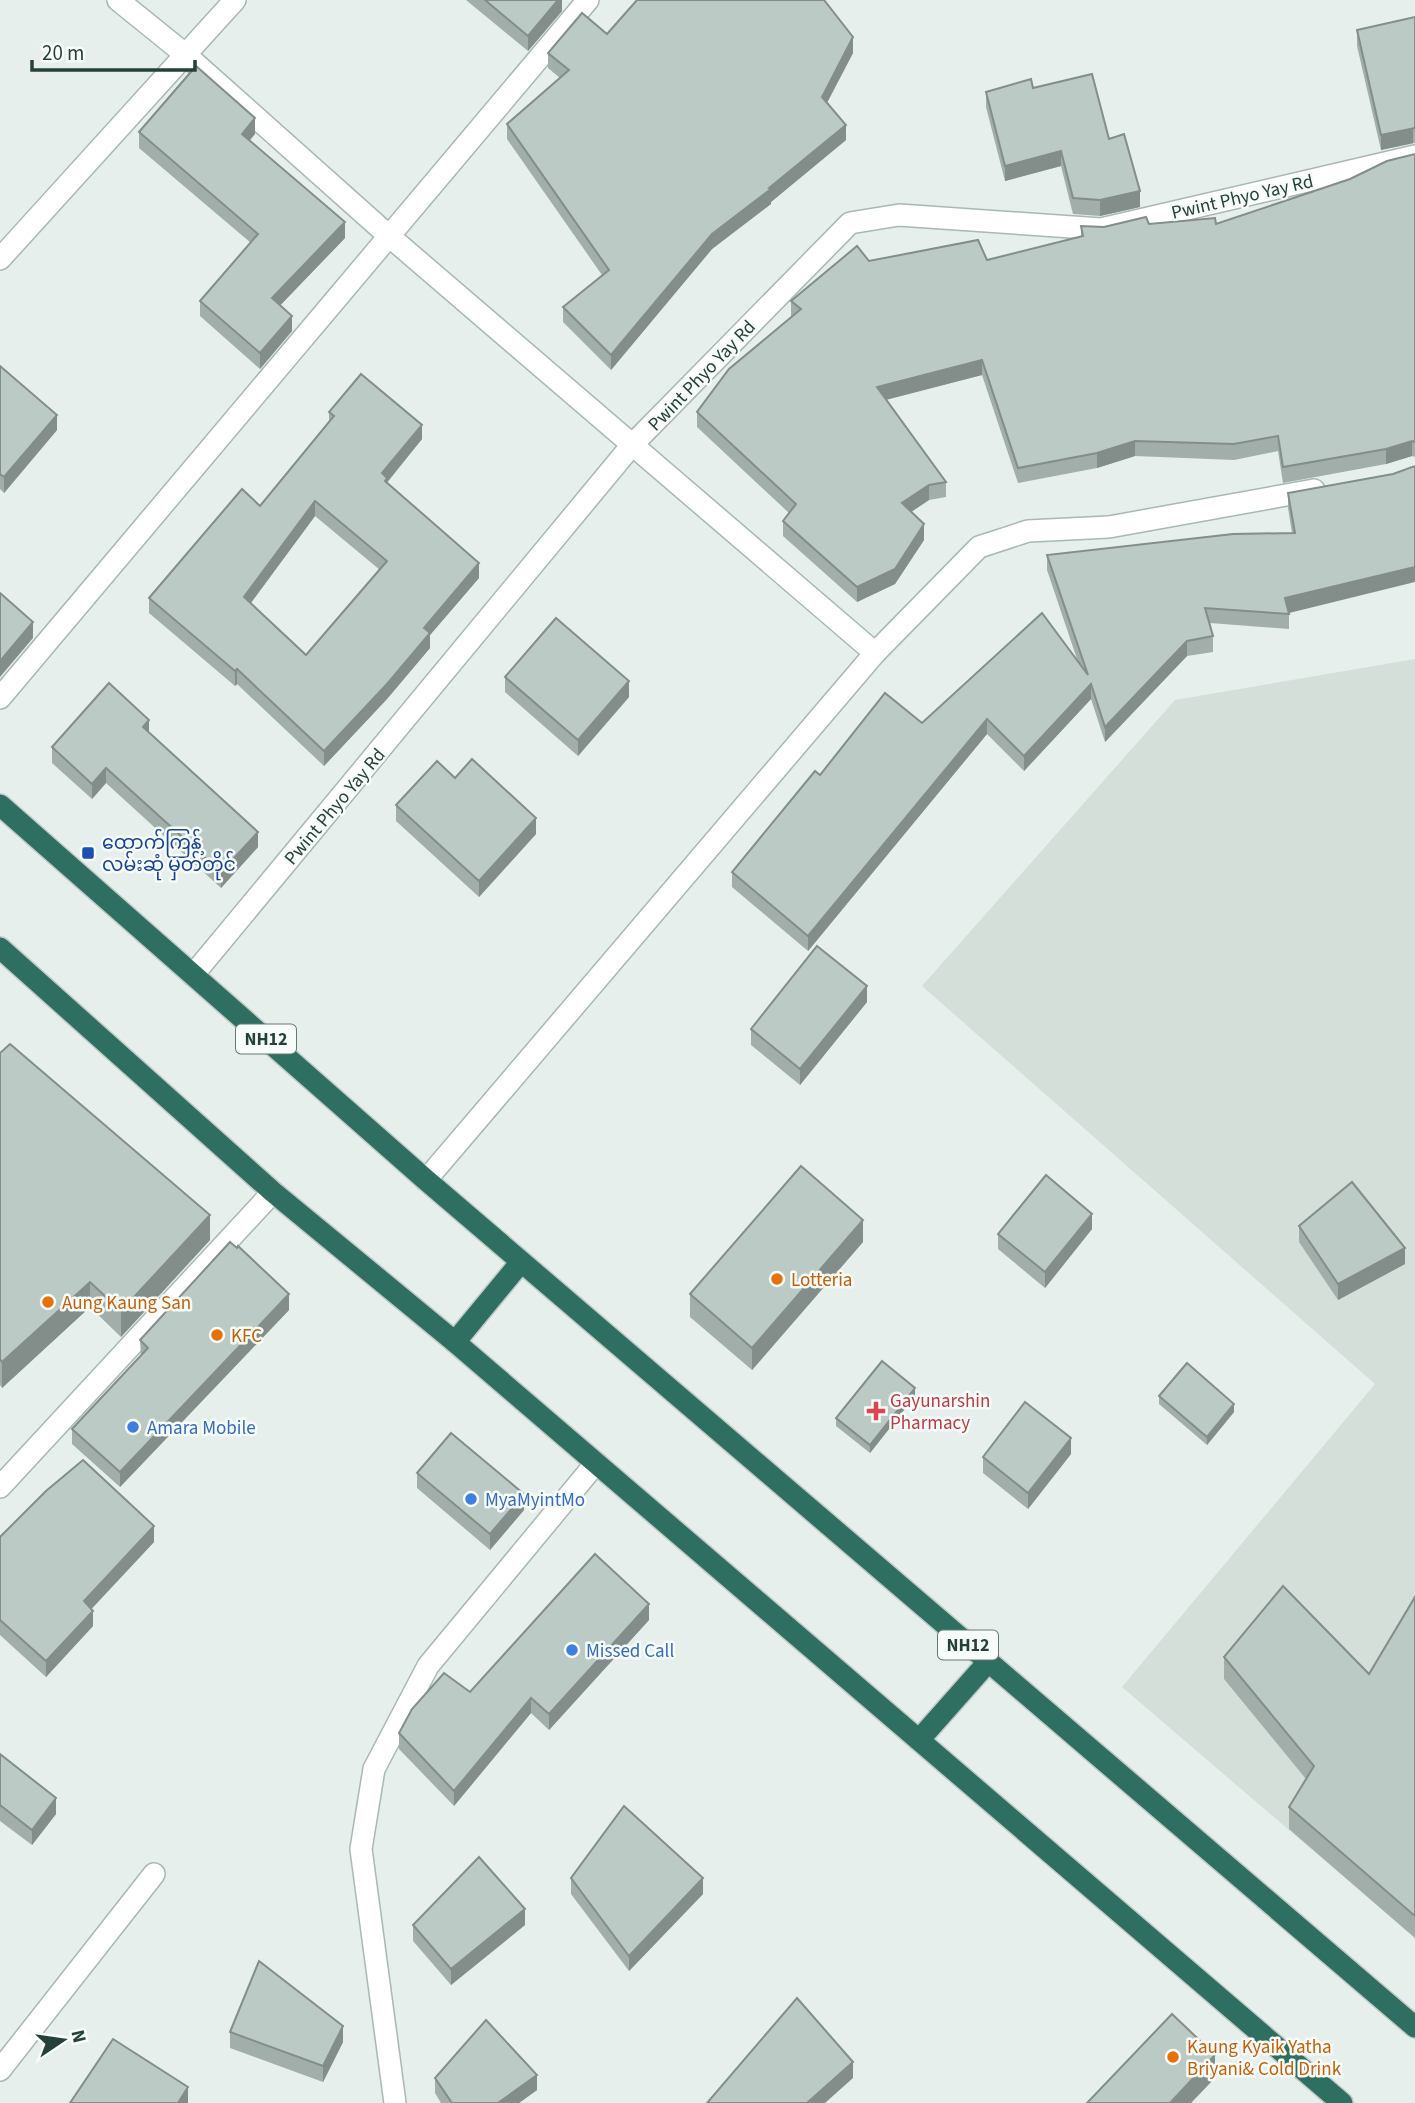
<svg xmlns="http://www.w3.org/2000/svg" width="1415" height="2103" font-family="'Source Sans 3','Noto Sans Myanmar',sans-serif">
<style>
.built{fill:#d4dfda}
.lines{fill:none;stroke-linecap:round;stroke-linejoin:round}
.street-casing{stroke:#a8b8b2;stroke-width:24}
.highway-casing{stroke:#c2cac8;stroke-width:24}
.street{stroke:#fff;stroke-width:21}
.highway{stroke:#2f6f62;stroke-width:21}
.wall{fill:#a1aea9;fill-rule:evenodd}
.shaded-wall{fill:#838d89}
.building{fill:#bbcac4;stroke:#838d89;stroke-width:2;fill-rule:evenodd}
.transit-dot{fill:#1a4fb4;stroke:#f7fbf9;stroke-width:2.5}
.food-dot{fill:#e8710a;stroke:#f7fbf9;stroke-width:2.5}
.health-dot{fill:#e0444e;stroke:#f7fbf9;stroke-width:2.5}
.shop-dot{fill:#3f7fe0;stroke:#f7fbf9;stroke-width:2.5}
.labels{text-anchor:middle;stroke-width:5;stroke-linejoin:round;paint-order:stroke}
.shield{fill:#f7fbf9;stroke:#637a73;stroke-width:2}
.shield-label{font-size:18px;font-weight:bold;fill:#24423a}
.street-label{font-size:19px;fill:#24423a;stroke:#f7fbf9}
.transit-label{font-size:19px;fill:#164399;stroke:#f7fbf9;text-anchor:start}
.food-label{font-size:19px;fill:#c56008;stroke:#f7fbf9;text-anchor:start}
.health-label{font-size:19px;fill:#be3a42;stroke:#f7fbf9;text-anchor:start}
.shop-label{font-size:19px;fill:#366cbe;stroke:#f7fbf9;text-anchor:start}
</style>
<rect width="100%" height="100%" fill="#e6efeb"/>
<!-- built -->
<path class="built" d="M1415 659V1938L1122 1687 1375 1384 922 986 1175 700Z"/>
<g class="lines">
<defs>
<g id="street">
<path d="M118 0 186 55 389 236 875 653"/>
<path d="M0 259 235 0"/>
<path d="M0 698 588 0"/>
<path d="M193 975 632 445 850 223 899 215 1101 229 1415 156"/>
<path d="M426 1180 875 653 979 547 1028 531 1109 527 1314 490"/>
<path d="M0 1487 273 1192"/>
<path d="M0 2070 154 1874"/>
<path d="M395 2103 361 1849 374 1769 428 1666 596 1463"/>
</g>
<g id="highway">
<path d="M0 805 426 1180 1415 2027"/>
<path d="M0 948 273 1192 455 1342 1342 2103"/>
<path d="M455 1342 521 1262"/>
<path d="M919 1740 988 1662"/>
</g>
</defs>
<!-- street casing -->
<use href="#street" class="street-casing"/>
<!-- highway casing -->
<use href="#highway" class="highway-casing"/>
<!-- street -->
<use href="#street" class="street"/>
<!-- highway -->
<use href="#highway" class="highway"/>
</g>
<!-- wall -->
<g class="wall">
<path d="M466 0H562V11L528 51Z"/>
<path d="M1415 17V143L1381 150 1357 46V30Z"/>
<path d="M607 34 853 53 827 103 846 140 771 202V204L712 249 611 370 563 322V307L602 275 507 139V124L560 78 548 68V53Z"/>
<path d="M1033 88 1109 139 1140 207 1100 216 1073 214 1061 166 1005 181 986 107V92Z"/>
<path d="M139 132 255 134 249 140 345 238 280 305 292 331 260 369 200 316V301L251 243 139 148Z"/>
<path d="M1415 154V457L1412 456 1386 464 1283 483 1278 451 1234 460 1135 456 1097 468 1018 483 982 375 886 400 946 482V497L929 500 911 512 924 540 895 584 857 602 783 536V521L789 513 697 427V412L792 317 791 316V301L869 261 987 260 1081 237V226L1104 227 1149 224H1216L1350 179Z"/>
<path d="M0 366 57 430 4 493 0 489Z"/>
<path d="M329 412 422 439 387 483 479 578 430 635V648L387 699 324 766 237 684 235 686 149 613V598L260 506 329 421ZM315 516 380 570 306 655 251 603Z"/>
<path d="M1393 474 1289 612V629L1210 623 1213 636V652L1187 656 1105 742 1091 699 1024 771 987 734 808 951 732 887V872L820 775 922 723 1078 662 1047 570V555L1292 533 1288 508V493Z"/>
<path d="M505 677 629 697 578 756 505 692Z"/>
<path d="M149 732 258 847 221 888 106 783 92 799 52 763V747Z"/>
<path d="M455 778 536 834 479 897 396 821V805Z"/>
<path d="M867 1002 800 1085 751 1045V1029Z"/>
<path d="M0 1053 210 1240 121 1337 90 1307 2 1388 0 1385Z"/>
<path d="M1299 1226 1405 1264 1338 1300 1299 1242Z"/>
<path d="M1092 1229 1045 1288 998 1249V1234Z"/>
<path d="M863 1242 752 1370 690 1317V1294Z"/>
<path d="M289 1310 120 1487 72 1444V1429L141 1356 140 1340Z"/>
<path d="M915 1396 870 1453 836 1426V1418Z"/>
<path d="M1159 1396 1234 1412 1207 1445 1159 1404Z"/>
<path d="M1071 1454 1028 1509 983 1473V1457Z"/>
<path d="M417 1473 524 1510 490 1550 417 1488Z"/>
<path d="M0 1537 154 1542 91 1609 93 1626 46 1677 0 1635Z"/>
<path d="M1415 1597V1938L1289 1829V1807L1306 1779 1224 1679V1657L1369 1674Z"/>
<path d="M649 1620 549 1730 531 1713 454 1806 399 1749V1733L470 1692Z"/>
<path d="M0 1754 56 1814 32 1845 0 1821Z"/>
<path d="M571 1878 703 1894 629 1971 571 1894Z"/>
<path d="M413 1925H525L451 1985 413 1941Z"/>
<path d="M230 2032 343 2042 323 2082 230 2048Z"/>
<path d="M435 2078 537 2090 519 2103H441L435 2093Z"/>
</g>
<!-- shaded-wall -->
<g class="shaded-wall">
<path d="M558 0H562V11L528 51V36Z"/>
<path d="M853 37V53L822 112V97Z"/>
<path d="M255 118V134L242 150V134Z"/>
<path d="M846 125V140L771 202V204L712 249 611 370V355L712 234Z"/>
<path d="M1413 127V143L1381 150V135Z"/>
<path d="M1061 151V166L1005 181V166Z"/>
<path d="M1140 191V207L1100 216V200Z"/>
<path d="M345 222V238L272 314V298Z"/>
<path d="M292 316V331L260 369V353Z"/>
<path d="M982 360V375L877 402V387Z"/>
<path d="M57 415V430L4 493V477Z"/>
<path d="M422 425V439L387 482V493L382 473Z"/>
<path d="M1135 441V456L1097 468V453Z"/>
<path d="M1412 441V456L1386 464V449Z"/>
<path d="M929 485V500L902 518V503Z"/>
<path d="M315 501V516L244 612V597Z"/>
<path d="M924 524V540L895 584 857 602V587Z"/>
<path d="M479 563V578L430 635V648L387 699 324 766V751L424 628Z"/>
<path d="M1415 567V582L1285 614V598Z"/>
<path d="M33 622V638L0 677V661Z"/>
<path d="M1187 641V656L1105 742V727Z"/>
<path d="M237 669V684L235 686V671Z"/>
<path d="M629 681V697L578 756V740Z"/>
<path d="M1091 684V699L1024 771V756Z"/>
<path d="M987 719V734L808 951V936Z"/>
<path d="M149 720V735L143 727Z"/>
<path d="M106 768V783L92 799V784Z"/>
<path d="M536 818V834L479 897V881Z"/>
<path d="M258 832V847L221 888V872Z"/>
<path d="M867 986V1002L800 1085V1069Z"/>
<path d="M1092 1214V1229L1045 1288V1272Z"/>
<path d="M210 1215V1240L121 1337V1311Z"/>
<path d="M863 1220V1242L752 1370V1348Z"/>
<path d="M1405 1248V1264L1338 1300V1284Z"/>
<path d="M90 1282V1307L2 1388V1362Z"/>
<path d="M289 1294V1310L120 1487V1472Z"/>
<path d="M915 1388V1396L870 1453V1445Z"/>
<path d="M1234 1404V1412L1207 1445V1437Z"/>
<path d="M1071 1438V1454L1028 1509V1493Z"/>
<path d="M524 1494V1510L490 1550V1534Z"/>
<path d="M154 1526V1542L84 1617V1601Z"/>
<path d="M649 1604V1620L549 1730V1714Z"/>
<path d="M93 1611V1626L46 1677V1661Z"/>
<path d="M531 1698V1713L454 1806V1791Z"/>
<path d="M56 1798V1814L32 1845V1830Z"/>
<path d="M703 1878V1894L629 1971V1956Z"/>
<path d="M525 1909V1925L451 1985V1969Z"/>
<path d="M343 2026V2042L323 2082V2066Z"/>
<path d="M1215 2055V2078L1191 2103H1170Z"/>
<path d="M853 2062V2078L825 2103H807Z"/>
<path d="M537 2075V2090L519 2103H498Z"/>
<path d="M188 2087V2103H178Z"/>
</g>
<!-- building -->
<g class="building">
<path d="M485 0H558L528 36Z"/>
<path d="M637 0H824L853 37 822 97 846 125 769 188 771 189 712 234 611 355 563 307 609 270 507 124 569 70 548 53 582 13 607 34Z"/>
<path d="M1415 17V128L1381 135 1357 30Z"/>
<path d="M196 66 255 118 242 134 345 222 272 298 292 316 260 353 200 301 258 234 139 132Z"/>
<path d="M1092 74 1109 139 1124 134 1140 191 1100 200 1073 198 1061 151 1005 166 986 92 1031 79 1033 88Z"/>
<path d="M1415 154V442L1412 441 1386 449 1283 467 1278 436 1234 444 1135 441 1097 453 1018 468 982 360 877 387 946 482 929 485 902 503 924 524 895 569 857 587 783 521 796 504 697 412 729 369 801 309 791 301 857 246 869 261 978 240 987 260 1083 236 1081 226 1104 227 1146 217 1149 224 1215 218 1216 224 1350 179 1387 161Z"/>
<path d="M0 366 57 415 4 477 0 474Z"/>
<path d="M361 374 422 425 382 473 387 478 385 481 479 563 424 628 430 633 387 684 324 751 237 669 235 671 149 598 242 489 260 506 334 416 329 412ZM315 501 387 561 306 655 244 597Z"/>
<path d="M1415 466V567L1285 598 1289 614 1205 608 1213 636 1187 641 1105 727 1091 684 1024 756 987 719 808 936 732 872 815 771 820 775 885 693 922 723 1042 613 1088 675 1047 555 1233 534 1295 533 1288 493 1393 474Z"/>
<path d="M0 593 33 622 0 661Z"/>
<path d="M556 618 629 681 578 740 505 677Z"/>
<path d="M109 683 149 720 143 727 258 832 221 872 106 768 92 784 52 747Z"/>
<path d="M472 759 536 818 479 881 396 805 437 761 455 778Z"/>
<path d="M817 946 867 986 800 1069 751 1029Z"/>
<path d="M10 1044 210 1215 121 1311 90 1282 2 1362 0 1359V1053Z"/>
<path d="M801 1166 863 1220 752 1348 690 1294Z"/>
<path d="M1046 1175 1092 1214 1045 1272 998 1234Z"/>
<path d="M1352 1182 1405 1248 1338 1284 1299 1226Z"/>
<path d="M230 1242 237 1248 238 1246 289 1294 120 1472 72 1429 148 1348 140 1340Z"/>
<path d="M882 1361 915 1388 870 1445 836 1418Z"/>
<path d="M1187 1363 1234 1404 1207 1437 1159 1396Z"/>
<path d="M1025 1402 1071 1438 1028 1493 983 1457Z"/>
<path d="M451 1433 524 1494 490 1534 417 1473Z"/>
<path d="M83 1460 154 1526 84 1601 93 1611 46 1661 0 1620V1537L46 1491Z"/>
<path d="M595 1554 649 1604 549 1714 531 1698 454 1791 399 1733 412 1709 444 1673 470 1692Z"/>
<path d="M1283 1586 1369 1674 1415 1597V1916L1289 1807 1314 1766 1224 1657Z"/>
<path d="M0 1754 56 1798 32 1830 0 1805Z"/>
<path d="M624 1806 703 1878 629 1956 571 1878Z"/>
<path d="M479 1857 525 1909 451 1969 413 1925Z"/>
<path d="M259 1961 343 2026 323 2066 230 2032Z"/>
<path d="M797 1998 853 2062 807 2103H707Z"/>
<path d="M1172 2014 1215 2055 1170 2103H1087Z"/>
<path d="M486 2020 537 2075 498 2103H452L435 2078Z"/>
<path d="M113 2039 188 2087 178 2103H70Z"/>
</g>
<!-- markers -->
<rect class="transit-dot" x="81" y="846" width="14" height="14" rx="3.5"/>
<g class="food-dot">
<circle cx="777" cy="1279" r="7"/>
<circle cx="48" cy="1302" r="7"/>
<circle cx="217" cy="1335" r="7"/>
<circle cx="1173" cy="2057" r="7"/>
</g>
<path class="health-dot" d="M872.5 1400.5h7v7h7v7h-7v7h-7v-7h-7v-7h7z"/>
<g class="shop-dot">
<circle cx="133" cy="1427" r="7"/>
<circle cx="471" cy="1499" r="7"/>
<circle cx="572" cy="1650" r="7"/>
</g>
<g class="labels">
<!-- shield labels -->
<g class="shield">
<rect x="236" y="1024.5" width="60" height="29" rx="5"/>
<rect x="938" y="1630.5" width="60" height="29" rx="5"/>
</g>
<g class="shield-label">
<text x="266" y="1045">NH12</text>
<text x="968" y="1651">NH12</text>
</g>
<!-- street labels -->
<g class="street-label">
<text transform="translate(1242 196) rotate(-13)" y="7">Pwint Phyo Yay Rd</text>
<text transform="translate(701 375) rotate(-46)" y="7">Pwint Phyo Yay Rd</text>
<text transform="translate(334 806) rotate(-50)" y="7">Pwint Phyo Yay Rd</text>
</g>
<!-- transit labels -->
<g class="transit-label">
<text x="102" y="849">ထောက်ကြန့်<tspan x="102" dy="22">လမ်းဆုံ မှတ်တိုင်</tspan></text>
</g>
<!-- food labels -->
<g class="food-label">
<text x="791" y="1286">Lotteria</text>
<text x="62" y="1309">Aung Kaung San</text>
<text x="231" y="1342">KFC</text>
<text x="1187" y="2053">Kaung Kyaik Yatha<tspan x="1187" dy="22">Briyani&amp; Cold Drink</tspan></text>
</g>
<!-- health labels -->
<g class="health-label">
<text x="890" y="1407">Gayunarshin<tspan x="890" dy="22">Pharmacy</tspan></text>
</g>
<!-- shop labels -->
<g class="shop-label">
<text x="147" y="1434">Amara Mobile</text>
<text x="485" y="1506">MyaMyintMo</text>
<text x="586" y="1657">Missed Call</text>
</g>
</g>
<!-- north arrow -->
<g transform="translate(63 2040) rotate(77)" stroke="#f7fbf9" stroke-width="5" paint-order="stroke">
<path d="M0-5L12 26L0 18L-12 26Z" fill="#24423a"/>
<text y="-10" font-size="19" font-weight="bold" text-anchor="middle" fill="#24423a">N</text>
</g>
<!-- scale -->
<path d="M32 60v10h163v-10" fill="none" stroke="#24423a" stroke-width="3.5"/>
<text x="42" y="60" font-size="21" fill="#24423a" stroke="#f7fbf9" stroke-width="5" paint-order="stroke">20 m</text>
</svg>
